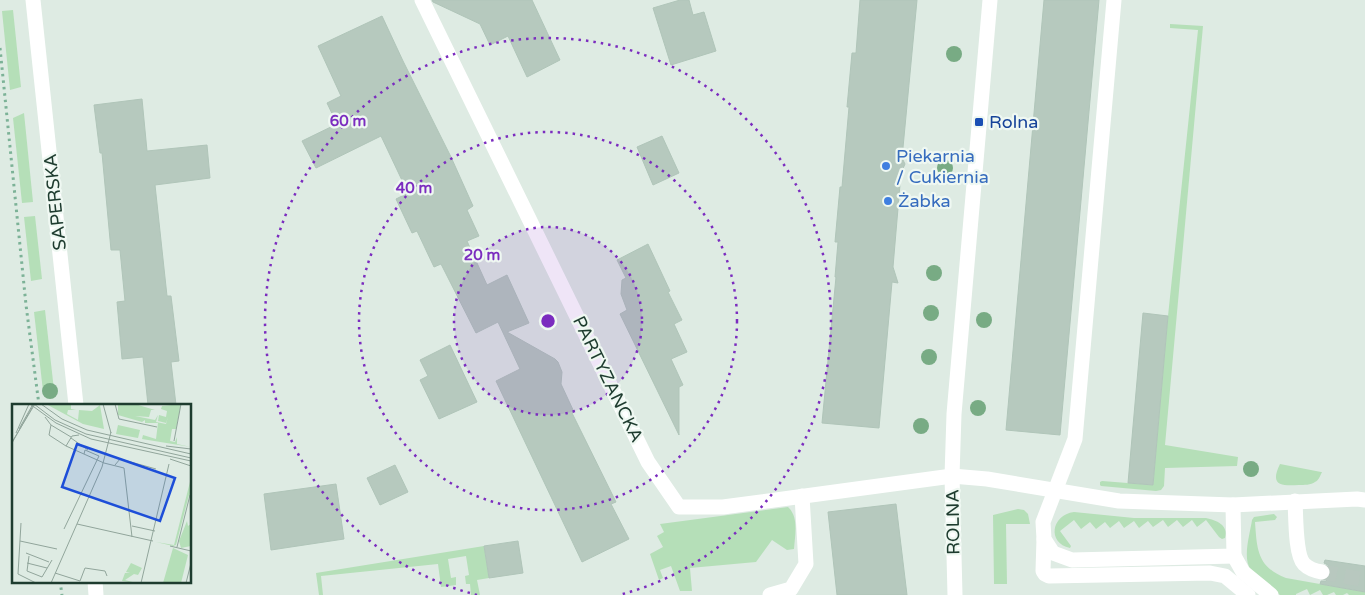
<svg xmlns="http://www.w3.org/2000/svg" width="1365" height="595" font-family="'Varela Round',sans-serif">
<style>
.green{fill:#b5dfb8}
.building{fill:#b6c9be;stroke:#b0c5b9}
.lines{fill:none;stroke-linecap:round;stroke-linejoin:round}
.minor-tunnel{stroke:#b8c8bf;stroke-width:15;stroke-dasharray:15 8;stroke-linecap:butt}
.path{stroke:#7cb297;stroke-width:3;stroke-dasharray:2.5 4;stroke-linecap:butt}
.minor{stroke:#fff;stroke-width:15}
.tree{fill:#78ab84}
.ring{fill:none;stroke:#7b2cbf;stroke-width:2.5;stroke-dasharray:2.5 5}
.transit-dot{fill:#1a4fb4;stroke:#eff8f2;stroke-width:2}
.shop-dot{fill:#3f7fe0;stroke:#eff8f2;stroke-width:2}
.labels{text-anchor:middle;stroke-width:4.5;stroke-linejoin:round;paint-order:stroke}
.transit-label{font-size:18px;fill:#164399;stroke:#eff8f2;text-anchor:start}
.shop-label{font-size:18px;fill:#366cbe;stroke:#eff8f2;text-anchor:start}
.street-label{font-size:18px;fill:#1e3c2f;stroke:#eff8f2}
.inset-road{fill:none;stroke:#91a59b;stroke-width:1}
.view{fill:#1d4ed8;fill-opacity:0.15;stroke:#1d4ed8;stroke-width:2.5}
.inset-edge{fill:none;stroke:#1e3c2f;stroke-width:2.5}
.centre{fill:#7b2cbf;stroke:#eff8f2;stroke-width:2.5}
.ring-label{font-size:15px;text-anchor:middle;font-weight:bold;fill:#7b2cbf;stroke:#eff8f2;stroke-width:4.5;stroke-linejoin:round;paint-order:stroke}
</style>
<rect width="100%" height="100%" fill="#deebe3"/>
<!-- green -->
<g class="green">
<path d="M13 10 21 87 10 90 2 11Z"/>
<path d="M1170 24 1203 26 1165 445 1238 457 1237 466 1165 468 1164 486 1161 490 1156 491 1101 486 1100 485V482L1102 481 1153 485 1168 316 1198 30 1170 28Z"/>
<path d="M24 113 33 202 22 203 13 118Z"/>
<path d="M35 216 42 279 31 281 24 217Z"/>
<path d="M45 310 54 390 43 391 34 312Z"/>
<path d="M1280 464 1321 472H1322C1320 476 1319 480 1315 482 1311 485 1304 485 1299 485 1282 486 1269 486 1280 464Z"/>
<path d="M788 507C799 517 795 535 794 549L787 550 772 540 756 562 690 568 692 591H680L671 566 660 570 663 578 659 580 650 554 663 547 657 536 664 532 660 524Z"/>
<path d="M1018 509 1024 510 1028 514 1030 524H1006L1007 584H994L993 515Z"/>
<path d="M1074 512 1134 518H1206C1216 520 1229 525 1225 538L1222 539 1219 537 1206 520 1197 527 1192 520 1183 527 1177 520 1168 527 1163 520 1153 527 1148 521 1139 528 1134 521 1124 528 1119 521 1110 528 1105 522 1096 529 1090 522 1081 529 1074 520 1060 531 1071 546 1070 548C1047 543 1051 515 1074 512Z"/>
<path d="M1274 514 1277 517 1275 520 1255 522C1257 549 1257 567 1286 578L1365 592V595H1349L1347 593 1343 595H1336L1334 592 1327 595H1323L1320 590 1310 595 1307 589 1296 594V595H1280L1251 570C1242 558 1250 534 1252 520L1254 517Z"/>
<path d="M484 546 489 578 477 580 480 595H471L470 584H466L465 576 469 575 466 556 448 559 451 578 456 577V585L441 587 438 564 321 576 323 595H319L316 573Z"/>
</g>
<!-- building -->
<g class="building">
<path d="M432 0H532L560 60 527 77 508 36 490 45 480 24 433 2Z"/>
<path d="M680 0H689L693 15 704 12 716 51 671 65 653 8Z"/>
<path d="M860 0H917L902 158 905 164 901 173 893 267 898 283 892 282 879 428 822 423 836 277H835L838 242H835L840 187H842L849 107H847L852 53H856Z"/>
<path d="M1044 0H1099L1060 435 1006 430Z"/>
<path d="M382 16 403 61 451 157 473 206 467 210 479 236 467 241 487 285 507 275 529 323 507 332 555 359 558 362 562 372 561 384 574 412 572 413 616 502 611 504 629 539 582 562 496 381 520 369 498 322 476 333 441 264 434 267 417 231 412 233 396 199 408 193 381 136 316 168 302 141 337 124 327 103 341 96 318 46Z"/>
<path d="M142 99 147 151 207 145 210 178 155 185 167 296H171L179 361 171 362 176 405H148L143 357 122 359 117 302 125 301 120 250H111L102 153H100L94 105Z"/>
<path d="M662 136 679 173 653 185 637 147Z"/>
<path d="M648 244 670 291 668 292 682 320 674 324 687 352 671 359 683 385 679 387V435L620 314 627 310 621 294 622 280 626 278 617 260Z"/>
<path d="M1143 313 1168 316 1153 485 1128 483Z"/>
<path d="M450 345 477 402 439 419 420 380 428 376 420 360Z"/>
<path d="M395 465 408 492 380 505 367 478Z"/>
<path d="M336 484 344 539 271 550 264 494Z"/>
<path d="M896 504 907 595H837L828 512Z"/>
<path d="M518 541 523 573 489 578 484 546Z"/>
<path d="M1325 560 1365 566V592L1320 584 1321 581H1326L1329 578 1331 573V569L1328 565 1324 563Z"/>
</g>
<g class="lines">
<!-- minor-tunnel -->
<path class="minor-tunnel" d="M1322 572 1365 580"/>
<!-- path -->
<g class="path">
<path d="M0 48 26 305 39 405"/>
<path d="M60 581 62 595"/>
</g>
<!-- minor -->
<g class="minor">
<path d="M33 0 76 405"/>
<path d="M422 0 648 462 679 507H723L952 476 987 479 1119 501 1233 505 1357 499 1365 500"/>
<path d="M1114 0 1075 439 1043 522 1044 539 1053 553 1072 560 1234 556 1233 505"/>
<path d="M1295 501C1296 515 1295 555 1304 564 1309 569 1316 571 1322 572"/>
<path d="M1044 539 1043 571 1045 574 1049 576 1210 573 1225 576 1248 595"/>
<path d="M1234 556 1243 572 1271 595"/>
<path d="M95 581 96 595"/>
<path d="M770 595 791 589 806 564 802 496"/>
<path d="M955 595 952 476 954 414 990 0"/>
</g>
</g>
<!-- trees -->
<g class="tree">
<circle cx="954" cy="54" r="8"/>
<circle cx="945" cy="168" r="8"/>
<circle cx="934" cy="273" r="8"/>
<circle cx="931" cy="313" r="8"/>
<circle cx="984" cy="320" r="8"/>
<circle cx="929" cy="357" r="8"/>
<circle cx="50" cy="391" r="8"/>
<circle cx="978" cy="408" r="8"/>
<circle cx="921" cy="426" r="8"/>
<circle cx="1251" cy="469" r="8"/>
</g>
<!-- distance rings -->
<circle cx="548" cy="321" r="94" fill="#7b2cbf" fill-opacity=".12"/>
<g class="ring">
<circle cx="548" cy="321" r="94"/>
<circle cx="548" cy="321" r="189"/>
<path d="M477 595A283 283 0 1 1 619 595"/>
</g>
<!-- markers -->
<rect class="transit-dot" x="974" y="117" width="10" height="10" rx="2.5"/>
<g class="shop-dot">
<circle cx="886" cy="166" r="5"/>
<circle cx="888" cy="201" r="5"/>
</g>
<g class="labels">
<!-- transit labels -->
<g class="transit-label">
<text x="989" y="128">Rolna</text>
</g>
<!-- shop labels -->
<g class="shop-label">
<text x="896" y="162">Piekarnia<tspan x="896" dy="21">/ Cukiernia</tspan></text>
<text x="898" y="207">Żabka</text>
</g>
<!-- street labels -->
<g class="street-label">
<text transform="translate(55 202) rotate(-96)" y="6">SAPERSKA</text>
<text transform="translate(608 379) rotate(64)" y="6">PARTYZANCKA</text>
<text transform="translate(953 522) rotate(-91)" y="6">ROLNA</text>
</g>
</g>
<!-- overview -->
<g transform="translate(12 404)">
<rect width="179" height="179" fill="#deebe3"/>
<path d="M34 0H59V5L64 6H56L55 10 66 16 67 6 80 7 88 1 92 25 71 20ZM106 0H123L143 6H139L137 13 123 12 143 16 146 11 144 18 154 20 156 13 154 19 146 17 147 11 154 13 155 7 149 5 150 2 169 0 164 25H160L158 37 163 38 165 33V40L179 43 130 35 131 31 144 35 146 19H133V16L130 18 106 11ZM106 21 128 26 126 34 104 30ZM179 74V97L177 91 164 141 161 142 144 138 162 141ZM175 117 176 122 179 120V142L169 144 167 137ZM161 144 176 151 169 179H151ZM119 159 130 164 126 171 122 170 113 176 124 179 110 177 113 169H118L114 168Z" fill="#b5dfb8"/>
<path class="inset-road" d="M18 0 44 19 79 35 179 57M22 0 43 16 74 30 179 54M29 0 50 15 75 26 179 50M91 0 99 29M103 0 107 15 145 23M33 13 39 21 59 33M39 21 37 31 54 42 92 59 112 64 120 133M7 25 21 0M4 29 17 0M59 34 76 46M162 37 169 0M0 38 23 0M0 39 22 0M54 42 60 32 67 31M154 42 179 45M158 55 179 62M103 61 108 55 144 65M9 119 6 170 24 179M65 120 141 137M120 122 143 127M52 125 87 52 73 46 72 50M8 137 45 145M158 142 179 147M165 143 178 91M14 149 37 158M17 152 15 167 30 173 40 156M15 159 35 164M43 169 68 177 73 164 93 167 95 172M39 179 90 63 99 28M129 179 157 60M174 179 179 159"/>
<path class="view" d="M65 40 163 74 148 117 50 83Z"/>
<rect width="179" height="179" class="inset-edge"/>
</g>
<circle cx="548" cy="321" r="8" class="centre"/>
<g class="ring-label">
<text x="348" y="126">60 m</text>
<text x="414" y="193">40 m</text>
<text x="482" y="260">20 m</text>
</g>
</svg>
